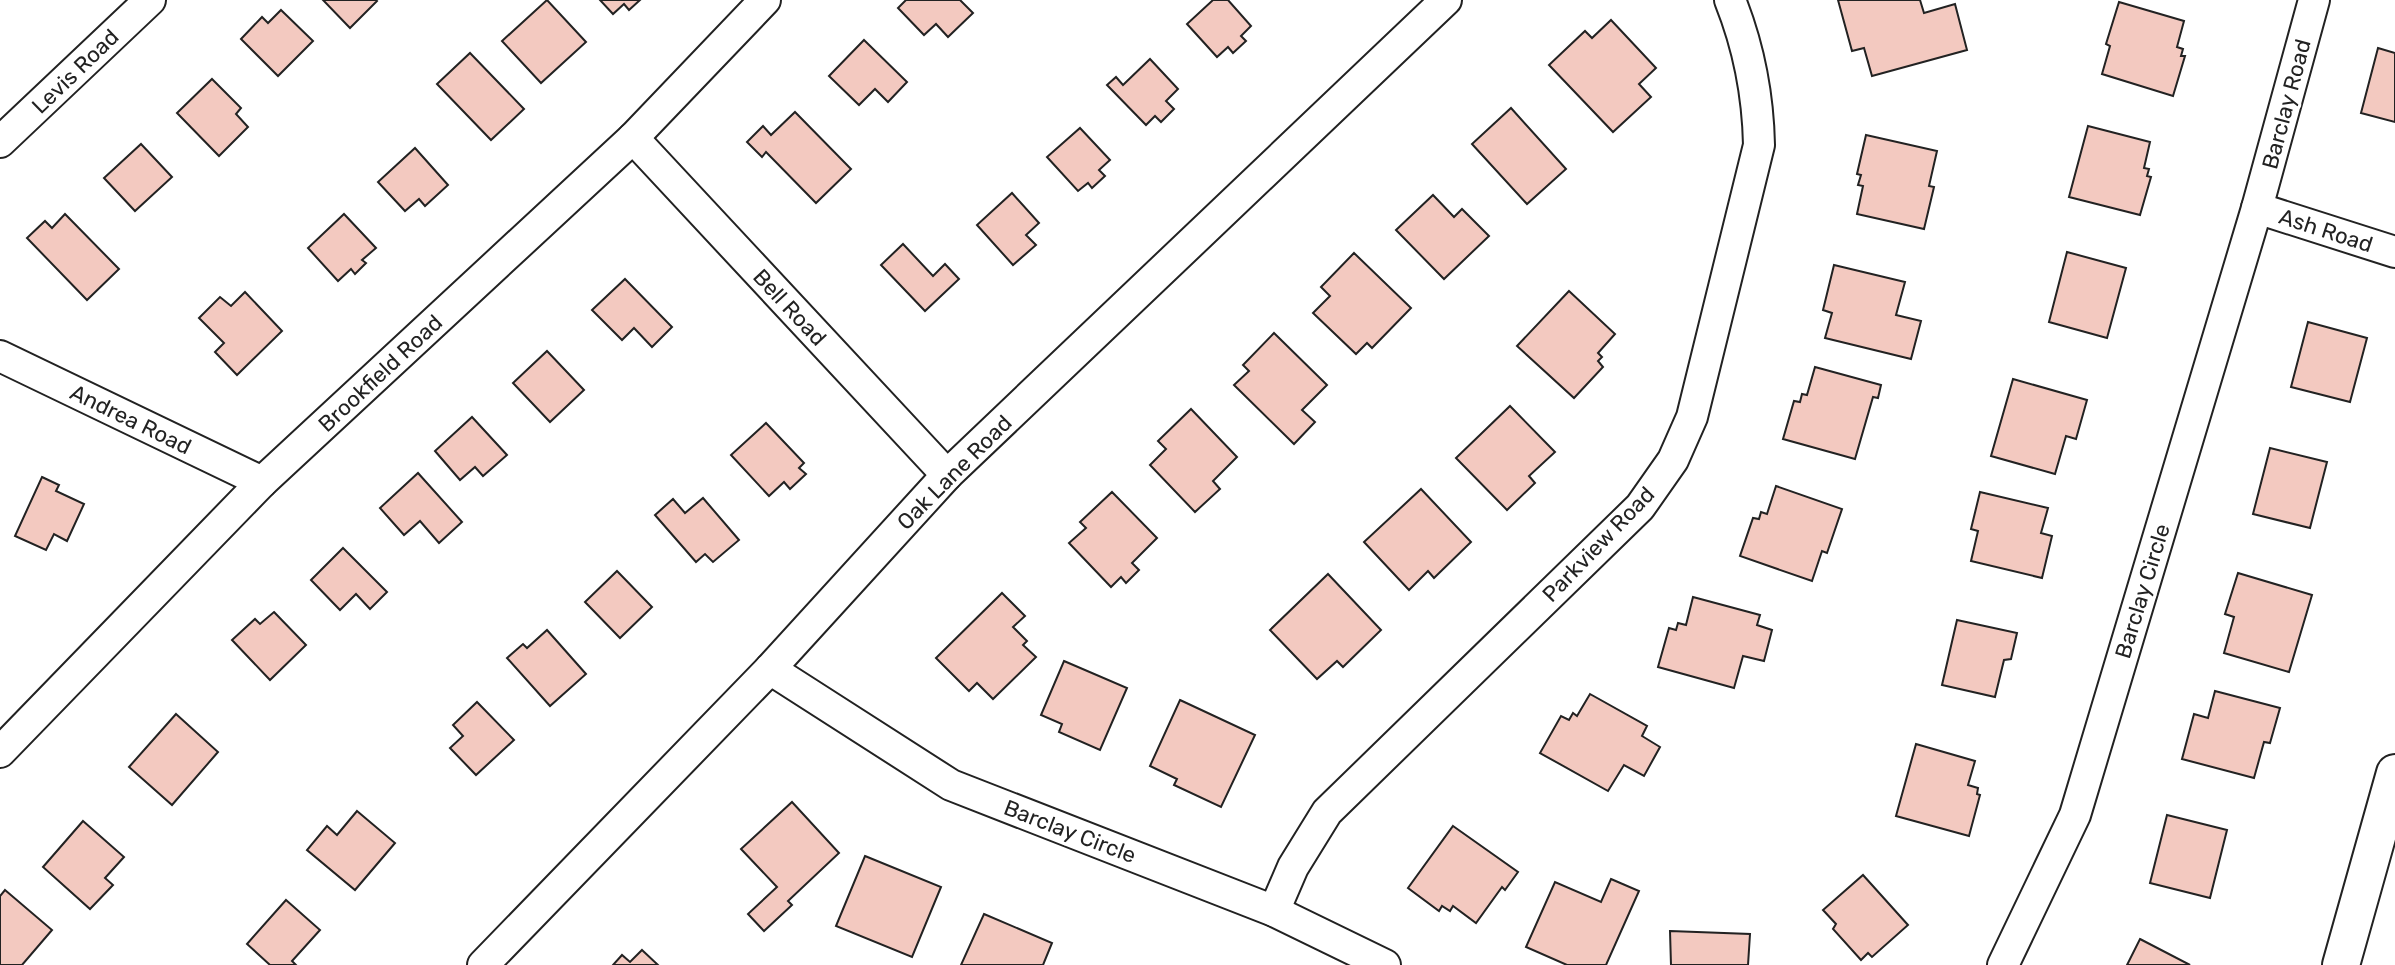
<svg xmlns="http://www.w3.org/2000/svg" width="2395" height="965" font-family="Rubik,sans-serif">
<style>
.building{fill:#f3c9c0;stroke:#222;stroke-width:2}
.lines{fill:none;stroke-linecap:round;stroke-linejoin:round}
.minor-casing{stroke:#222;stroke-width:34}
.tertiary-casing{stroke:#222;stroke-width:40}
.minor{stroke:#fff;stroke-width:30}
.tertiary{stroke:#fff;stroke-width:36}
.labels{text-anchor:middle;stroke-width:6;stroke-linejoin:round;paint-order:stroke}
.street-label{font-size:22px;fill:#222;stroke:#fff}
</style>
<rect width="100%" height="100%" fill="#fff"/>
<!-- building -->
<g class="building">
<path d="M323 0H376L377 1 350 28Z"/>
<path d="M547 0 586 42 541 83 502 41Z"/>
<path d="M600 0H640L629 10 624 4 613 14Z"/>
<path d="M906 0H960L973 13 948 37 936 24 924 35 898 8Z"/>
<path d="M1213 0H1228L1251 26 1241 36 1246 41 1233 53 1228 47 1217 57 1187 24Z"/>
<path d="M1838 0H1920L1924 13 1955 4 1967 50 1872 76 1864 48 1852 51Z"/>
<path d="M2119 2 2184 21 2177 47 2183 49 2181 56H2185L2173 96 2102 74 2110 46 2106 44Z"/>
<path d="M281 10 313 41 278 76 241 39 262 17 268 23Z"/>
<path d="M1611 20 1656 68 1639 84 1651 97 1613 132 1549 65 1585 31 1592 38Z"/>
<path d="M864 40 907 82 888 102 875 89 859 105 829 76Z"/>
<path d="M2378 48 2395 53V122L2361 113Z"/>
<path d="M470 53 524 109 491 140 437 84Z"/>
<path d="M1150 59 1178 89 1166 101 1174 109 1161 122 1155 116 1146 125 1107 85 1116 77 1123 85Z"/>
<path d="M212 79 241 108 236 114 248 127 219 156 177 113Z"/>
<path d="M1511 108 1566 169 1527 204 1472 144Z"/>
<path d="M795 112 851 169 816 203 766 152 762 157 747 142 763 126 771 135Z"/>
<path d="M2088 126 2150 142 2144 168 2149 169 2147 176 2151 177 2140 215 2069 197Z"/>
<path d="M1080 128 1110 160 1099 170 1105 176 1092 188 1088 183 1078 191 1047 157Z"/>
<path d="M1866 135 1937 151 1929 186 1934 187 1924 229 1857 214 1863 186 1858 185 1861 175 1857 174Z"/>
<path d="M141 144 172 177 135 211 104 178Z"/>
<path d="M415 148 448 185 425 206 419 199 405 211 378 182Z"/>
<path d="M1012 193 1039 223 1026 235 1036 245 1013 265 977 225Z"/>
<path d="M1433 195 1454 217 1462 209 1489 236 1444 279 1396 230Z"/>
<path d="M65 214 119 269 87 300 27 238 45 221 52 228Z"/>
<path d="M344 214 376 248 362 260 366 263 355 274 351 269 338 281 308 248Z"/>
<path d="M903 244 933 276 945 264 959 279 925 311 881 265Z"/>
<path d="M2067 252 2126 268 2107 338 2049 322Z"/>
<path d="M1354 253 1411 308 1372 348 1367 343 1356 354 1313 313 1330 296 1321 287Z"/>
<path d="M1834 265 1905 282 1896 315 1921 321 1911 359 1825 338 1832 313 1823 310Z"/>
<path d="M625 279 672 327 652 347 634 328 622 340 592 310Z"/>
<path d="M1569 291 1615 334 1598 353 1602 357 1598 361 1603 367 1574 398 1517 346Z"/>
<path d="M245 292 282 331 237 375 215 352 224 343 199 318 220 297 231 306Z"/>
<path d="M2308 322 2367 338 2350 402 2291 387Z"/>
<path d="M1274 333 1327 385 1302 410 1315 422 1294 444 1234 385 1249 371 1243 365Z"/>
<path d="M547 351 584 390 550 422 513 383Z"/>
<path d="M1815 367 1881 385 1878 398 1873 397 1855 459 1783 439 1794 401 1800 402 1802 394 1807 395Z"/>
<path d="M2013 379 2087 400 2076 439 2066 436 2055 474 1991 456Z"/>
<path d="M1510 406 1555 452 1529 476 1535 483 1507 510 1456 458Z"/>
<path d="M1191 409 1237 457 1213 481 1220 489 1195 512 1150 465 1166 449 1158 441Z"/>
<path d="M472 417 507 455 483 476 475 467 460 480 435 451Z"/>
<path d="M766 423 804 463 799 468 806 474 790 489 784 482 769 496 731 455Z"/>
<path d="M2270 448 2327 462 2310 528 2253 514Z"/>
<path d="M418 473 462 522 439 543 420 521 404 535 380 508Z"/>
<path d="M42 477 59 485 56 491 84 504 67 541 54 534 46 550 15 536Z"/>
<path d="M1776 486 1842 509 1827 553 1822 551 1812 581 1740 556 1753 518 1759 519 1761 512 1767 514Z"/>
<path d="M1421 489 1471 542 1434 578 1428 571 1409 590 1364 542Z"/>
<path d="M1112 492 1157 538 1132 563 1139 570 1126 583 1121 577 1111 587 1069 543 1086 528 1080 522Z"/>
<path d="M1980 492 2048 508 2041 533 2052 536 2042 578 1971 561 1978 531 1971 529Z"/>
<path d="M703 498 739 540 713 562 705 554 696 562 655 515 673 499 685 513Z"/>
<path d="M343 548 387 592 370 609 356 594 340 610 311 580Z"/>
<path d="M617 571 652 607 620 638 585 602Z"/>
<path d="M2238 573 2312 595 2289 672 2224 653 2234 617 2225 614Z"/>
<path d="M1328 574 1381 630 1343 667 1337 661 1317 679 1270 630Z"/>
<path d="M1002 593 1025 616 1013 627 1027 641 1023 645 1036 657 993 699 977 683 969 691 936 658Z"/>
<path d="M1693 597 1760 615 1757 625 1772 630 1764 661 1743 656 1734 688 1658 667 1669 628 1676 630 1678 623 1686 625Z"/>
<path d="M274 612 306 645 270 680 232 640 255 619 260 624Z"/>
<path d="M1957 620 2017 633 2011 659 2004 660 1995 697 1942 685Z"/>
<path d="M547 630 586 674 550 706 507 658 523 644 527 648Z"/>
<path d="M1064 661 1127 688 1100 750 1059 732 1062 724 1041 715Z"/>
<path d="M2215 691 2280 708 2270 743 2264 742 2254 778 2182 759 2194 714 2208 718Z"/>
<path d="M1590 694 1647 726 1642 736 1660 747 1644 776 1624 765 1608 791 1540 753 1561 716 1569 720 1573 713 1577 716Z"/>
<path d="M1180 700 1255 735 1221 807 1174 785 1177 779 1150 766Z"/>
<path d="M477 702 514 740 476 775 450 748 463 736 453 725Z"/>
<path d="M176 714 218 752 172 805 129 767Z"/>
<path d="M1916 744 1975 761 1968 785 1978 788 1977 794 1980 795 1969 836 1896 816Z"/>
<path d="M792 802 839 853 788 901 792 905 764 931 748 914 777 887 741 849Z"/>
<path d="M357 811 395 843 355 890 307 850 327 826 337 835Z"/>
<path d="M2167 815 2227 830 2210 898 2150 883Z"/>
<path d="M83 821 124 857 105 878 113 885 90 909 43 867Z"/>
<path d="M1453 826 1518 872 1505 890 1502 887 1476 923 1453 906 1450 911 1442 906 1439 911 1408 888Z"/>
<path d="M865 856 941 887 912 957 836 926Z"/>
<path d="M1863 875 1908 925 1872 957 1868 953 1861 960 1833 929 1836 924 1823 910Z"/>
<path d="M1611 879 1639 891 1606 965H1567L1526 947 1555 882 1601 902Z"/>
<path d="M5 890 52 930 22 965H0V896Z"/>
<path d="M286 900 320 930 292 961 296 965H270L247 944Z"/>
<path d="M984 914 1052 943 1043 965H961Z"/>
<path d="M1670 931 1750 934 1748 965H1671Z"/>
<path d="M2140 939 2190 965H2127Z"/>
<path d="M642 950 658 965H613L622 955 630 962Z"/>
</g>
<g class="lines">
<defs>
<g id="minor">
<path d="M633 138 947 475"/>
<path d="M0 142 150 0"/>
<path d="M2257 208 2395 252"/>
<path d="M0 356 262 482"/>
<path d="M770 669 951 785 1274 911 1385 965"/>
<path d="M0 752 262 482 633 138 765 0"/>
<path d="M1274 911 1293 867 1327 812 1640 507 1673 460 1692 417 1759 145C1758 96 1748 45 1730 0"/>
<path d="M483 965 770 669 947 475 1446 0"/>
<path d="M2003 965 2075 815 2257 208 2314 0"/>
</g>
<path id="tertiary" d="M2341 965 2395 773"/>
</defs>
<!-- minor casing -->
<use href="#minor" class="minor-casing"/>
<!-- tertiary casing -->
<use href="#tertiary" class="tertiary-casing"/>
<!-- minor -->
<use href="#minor" class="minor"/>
<!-- tertiary -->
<use href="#tertiary" class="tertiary"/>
</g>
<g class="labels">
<!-- street labels -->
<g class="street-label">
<text transform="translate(75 71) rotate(-44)" y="8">Levis Road</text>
<text transform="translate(2286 104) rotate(-75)" y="8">Barclay Road</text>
<text transform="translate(2326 230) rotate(18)" y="8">Ash Road</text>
<text transform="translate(790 307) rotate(47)" y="8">Bell Road</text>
<text transform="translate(380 373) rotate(-43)" y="8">Brookfield Road</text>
<text transform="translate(131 419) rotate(26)" y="8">Andrea Road</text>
<text transform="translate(954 472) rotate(-45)" y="8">Oak Lane Road</text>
<text transform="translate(1598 544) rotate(-46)" y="8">Parkview Road</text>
<text transform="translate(2142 591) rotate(-73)" y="8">Barclay Circle</text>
<text transform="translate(1070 831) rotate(21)" y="8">Barclay Circle</text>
</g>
</g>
</svg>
